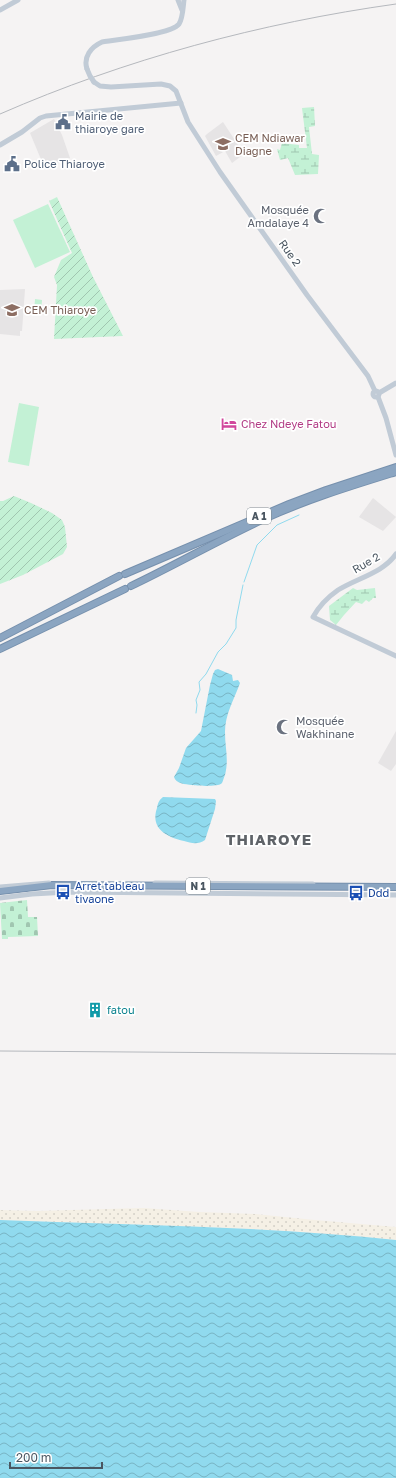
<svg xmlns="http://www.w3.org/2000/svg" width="396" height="1478" font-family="'Golos Text',sans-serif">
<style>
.education{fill:#e6e4e5}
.wetland{fill:url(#wetland-marsh)}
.sand{fill:url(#sand-dots)}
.cemetery{fill:url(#cemetery-stones)}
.garden{fill:url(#garden-furrows)}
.pitch{fill:#c3f1d5}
.water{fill:url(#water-waves)}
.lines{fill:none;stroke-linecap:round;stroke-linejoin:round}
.stream{stroke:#90daee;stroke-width:1}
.highway-casing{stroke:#7690ad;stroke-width:8}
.secondary{stroke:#c1cbd6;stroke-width:5}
.highway{stroke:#8ba5c1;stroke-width:6}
.rail{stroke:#b5b8bd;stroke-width:1}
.secondary-bridge{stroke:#c1cbd6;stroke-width:5}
.labels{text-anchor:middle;stroke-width:3.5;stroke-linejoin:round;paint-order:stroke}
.shield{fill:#fff;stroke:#808990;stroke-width:1}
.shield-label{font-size:10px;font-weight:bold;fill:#4a5661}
.service-label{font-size:11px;fill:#4e5e75;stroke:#fff;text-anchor:start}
.education-label{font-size:11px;fill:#785e54;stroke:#fff;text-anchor:start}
.worship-label{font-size:11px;fill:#5b616d;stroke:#fff;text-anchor:end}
.street-label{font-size:11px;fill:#4a5661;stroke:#fff}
.hotel-label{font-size:11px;fill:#b23c85;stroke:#fff;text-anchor:start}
.transit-label{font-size:11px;fill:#164399;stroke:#fff;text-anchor:start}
.culture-label{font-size:11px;fill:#0d838f;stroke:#fff;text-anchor:start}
.district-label{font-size:15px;font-weight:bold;letter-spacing:1px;fill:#5f6368;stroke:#fff}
</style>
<defs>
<pattern id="wetland-marsh" width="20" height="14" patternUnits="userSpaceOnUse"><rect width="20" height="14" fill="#c3f1d5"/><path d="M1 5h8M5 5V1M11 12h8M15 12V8" fill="none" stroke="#a0c6b0"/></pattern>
<pattern id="sand-dots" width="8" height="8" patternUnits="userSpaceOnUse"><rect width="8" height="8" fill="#f5f0e5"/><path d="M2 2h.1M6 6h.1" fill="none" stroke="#d4d0c7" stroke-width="1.8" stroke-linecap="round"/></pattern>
<pattern id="cemetery-stones" width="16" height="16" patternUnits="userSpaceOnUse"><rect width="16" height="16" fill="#c3f1d5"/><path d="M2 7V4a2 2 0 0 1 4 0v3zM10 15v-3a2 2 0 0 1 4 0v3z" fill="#a0c6b0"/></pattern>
<pattern id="garden-furrows" width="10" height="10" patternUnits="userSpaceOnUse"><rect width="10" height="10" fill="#c3f1d5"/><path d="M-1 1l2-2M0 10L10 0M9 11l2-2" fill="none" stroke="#a0c6b0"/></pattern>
<pattern id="water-waves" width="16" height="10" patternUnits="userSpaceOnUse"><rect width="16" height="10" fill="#90daee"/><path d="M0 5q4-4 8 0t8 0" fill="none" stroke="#78b4c4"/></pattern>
</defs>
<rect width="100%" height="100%" fill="#f5f3f3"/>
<!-- education -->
<g class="education">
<path d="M54 119 62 135 70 158 45 169 30 133Z"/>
<path d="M223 122 244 154 232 163 225 151 216 156 205 136 207 134Z"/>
<path d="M25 289 22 331H20V336L0 334V290Z"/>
<path d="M373 498 396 517 383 531 359 517Z"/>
<path d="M396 731V764L391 771 378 763Z"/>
</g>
<!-- wetland -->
<g class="wetland">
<path d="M314 107 315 126 309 127 312 154 319 155 318 174 295 175 288 158 280 160 277 149 280 150 282 143 299 145V148H307L302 108Z"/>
<path d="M353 588 357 590 375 588 376 598H373L369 602 366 600 362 604 356 602 344 615 336 625 330 620 329 606Z"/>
</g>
<!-- sand -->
<path class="sand" d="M143 1208 200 1212 255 1214 315 1220 396 1227V1240C264 1226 132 1225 0 1220V1210L37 1211Z"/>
<!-- cemetery -->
<path class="cemetery" d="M27 900 28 917H37L38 936 8 937V939H2L0 903Z"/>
<!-- garden -->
<g class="garden">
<path d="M57 197 93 277 123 336 54 339 57 285 54 277 61 260 72 253 49 201Z"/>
<path d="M14 496 31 503 52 513 62 520 65 527 67 547 63 554 23 575 0 584V501H3Z"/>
</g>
<!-- pitch -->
<g class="pitch">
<path d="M48 204 70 252 35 268 13 220Z"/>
<path d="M35 299 42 300 41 313 34 312Z"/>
<path d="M19 403 39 407 29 466 8 462Z"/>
</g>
<!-- water -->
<g class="water">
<path d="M218 669 232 675 233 681 238 680 240 683C234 700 225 714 225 732 225 748 229 759 225 775 224 777 223 781 222 783 219 787 197 786 192 785 185 784 176 784 174 777L179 768 186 748 201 731 210 685 213 674 215 670Z"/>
<path d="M163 797 215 799 216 801 215 809 205 840C198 845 191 843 184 841 166 837 150 828 157 808 158 803 159 800 163 797Z"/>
<path d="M0 1220C132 1225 264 1226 396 1240V1478H0Z"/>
</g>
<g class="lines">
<!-- stream -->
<g class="stream">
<path d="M244 582 257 545 277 525 299 515"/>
<path d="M196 713 197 705 196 700 200 690 199 682 206 674 218 652 226 644 236 628V620L243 585"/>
</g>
<defs>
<g id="highway">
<path d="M125 574 289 504 326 490 396 467"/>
<path d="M131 586C175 565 217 541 262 520 305 500 351 486 396 472"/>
<path d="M0 638 119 576"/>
<path d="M0 649 125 589"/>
<path d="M0 891 52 885 396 887"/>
</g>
</defs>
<!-- highway casing -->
<use href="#highway" class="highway-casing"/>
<!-- secondary -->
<g class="secondary">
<path d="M178 0 182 10"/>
<path d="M0 10 18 0"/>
<path d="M87 69C83 57 91 47 102 42 116 40 172 34 179 24 183 18 183 7 184 0"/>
<path d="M94 82 100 86 111 87 161 84 170 86 176 91 188 122 220 172 307 295 368 376 375 391"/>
<path d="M0 145 22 132 40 118 46 116 181 103"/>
<circle cx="376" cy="394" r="3"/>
<path d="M379 393 396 383"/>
<path d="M378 397 386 418 396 455"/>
<path d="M396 554C383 573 357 578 338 590 328 597 319 606 313 617L396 656"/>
<path d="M155 883 313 884"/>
<path d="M0 887 49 883"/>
<path d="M0 898 32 894 68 892 396 895"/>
</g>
<!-- highway -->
<use href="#highway" class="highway"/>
<!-- rail -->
<g class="rail">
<path d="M0 114C126 59 260 23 396 4"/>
<path d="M0 1051 396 1054"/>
</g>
<!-- secondary-bridge -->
<path class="secondary-bridge" d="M87 69 90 76 94 82"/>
</g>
<!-- icons -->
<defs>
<symbol id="civic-bare" viewBox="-9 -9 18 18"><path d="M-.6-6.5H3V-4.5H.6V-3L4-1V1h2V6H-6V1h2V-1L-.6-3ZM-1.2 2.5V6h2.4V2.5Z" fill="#5c6f8a" stroke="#fff" stroke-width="2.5" paint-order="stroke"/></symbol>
<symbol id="school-bare" viewBox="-9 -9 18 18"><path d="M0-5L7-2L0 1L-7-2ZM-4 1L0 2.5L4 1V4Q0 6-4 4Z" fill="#8d6e63" stroke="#fff" stroke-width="2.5" paint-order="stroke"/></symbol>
<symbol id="mosque-bare" viewBox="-9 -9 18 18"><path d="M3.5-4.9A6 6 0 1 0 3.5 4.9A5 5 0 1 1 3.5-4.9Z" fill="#6b7280" stroke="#fff" stroke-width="2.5" paint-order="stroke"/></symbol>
<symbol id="hotel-bare" viewBox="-9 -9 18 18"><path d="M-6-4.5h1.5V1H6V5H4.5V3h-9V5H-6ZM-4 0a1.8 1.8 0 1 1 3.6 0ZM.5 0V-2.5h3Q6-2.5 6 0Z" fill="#d1479c" stroke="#fff" stroke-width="2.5" paint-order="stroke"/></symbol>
<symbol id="bus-bare" viewBox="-9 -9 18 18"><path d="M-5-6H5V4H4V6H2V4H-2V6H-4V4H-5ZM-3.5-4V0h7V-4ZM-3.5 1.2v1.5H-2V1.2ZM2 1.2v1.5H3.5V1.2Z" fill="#1a4fb4" stroke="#fff" stroke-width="2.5" paint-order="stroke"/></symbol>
<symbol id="building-bare" viewBox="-9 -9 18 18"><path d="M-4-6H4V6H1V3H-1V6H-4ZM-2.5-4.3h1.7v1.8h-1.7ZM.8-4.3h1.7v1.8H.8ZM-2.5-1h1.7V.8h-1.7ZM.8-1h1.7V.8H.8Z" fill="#0f9aa8" stroke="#fff" stroke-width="2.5" paint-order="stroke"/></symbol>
</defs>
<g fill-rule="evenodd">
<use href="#civic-bare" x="52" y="111" width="22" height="22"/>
<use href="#school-bare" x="212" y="133" width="22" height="22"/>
<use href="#civic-bare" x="1" y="153" width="22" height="22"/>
<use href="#mosque-bare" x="310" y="205" width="22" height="22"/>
<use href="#school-bare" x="1" y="299" width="22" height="22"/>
<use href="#hotel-bare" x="218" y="413" width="22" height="22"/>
<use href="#mosque-bare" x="273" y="716" width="22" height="22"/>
<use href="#bus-bare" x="52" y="881" width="22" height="22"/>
<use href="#bus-bare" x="345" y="882" width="22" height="22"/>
<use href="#building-bare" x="84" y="999" width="22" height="22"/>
</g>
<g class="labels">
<!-- shield labels -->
<g class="shield">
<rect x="247" y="508" width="24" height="16" rx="3"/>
<rect x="186" y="878" width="24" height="16" rx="3"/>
</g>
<g class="shield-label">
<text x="259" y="520">A 1</text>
<text x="198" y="890">N 1</text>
</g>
<!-- service labels -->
<g class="service-label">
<text x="75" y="120">Mairie de<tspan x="75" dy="13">thiaroye gare</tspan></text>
<text x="24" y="168">Police Thiaroye</text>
</g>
<!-- education labels -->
<g class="education-label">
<text x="235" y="142">CEM Ndiawar<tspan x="235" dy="13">Diagne</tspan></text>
<text x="24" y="314">CEM Thiaroye</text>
</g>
<!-- worship labels -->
<g class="worship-label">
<text x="309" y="214">Mosquée<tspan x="309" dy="13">Amdalaye 4</tspan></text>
<text x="296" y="725" text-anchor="start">Mosquée<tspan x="296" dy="13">Wakhinane</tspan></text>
</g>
<!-- street labels -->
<g class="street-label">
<text transform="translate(290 253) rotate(55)" y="4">Rue 2</text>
<text transform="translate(366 563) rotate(-30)" y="4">Rue 2</text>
</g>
<!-- hotel labels -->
<g class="hotel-label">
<text x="241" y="428">Chez Ndeye Fatou</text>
</g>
<!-- transit labels -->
<g class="transit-label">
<text x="75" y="890">Arret tableau<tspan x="75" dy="13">tivaone</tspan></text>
<text x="368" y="897">Ddd</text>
</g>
<!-- culture labels -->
<g class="culture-label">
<text x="107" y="1014">fatou</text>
</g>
<!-- district labels -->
<g class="district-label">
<text x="269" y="845">THIAROYE</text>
</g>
</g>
<!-- scale -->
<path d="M10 1462v6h92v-6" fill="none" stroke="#4a5661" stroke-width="2"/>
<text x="16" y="1462" font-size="12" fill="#4a5661" stroke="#ffffff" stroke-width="3" paint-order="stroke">200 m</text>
</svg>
